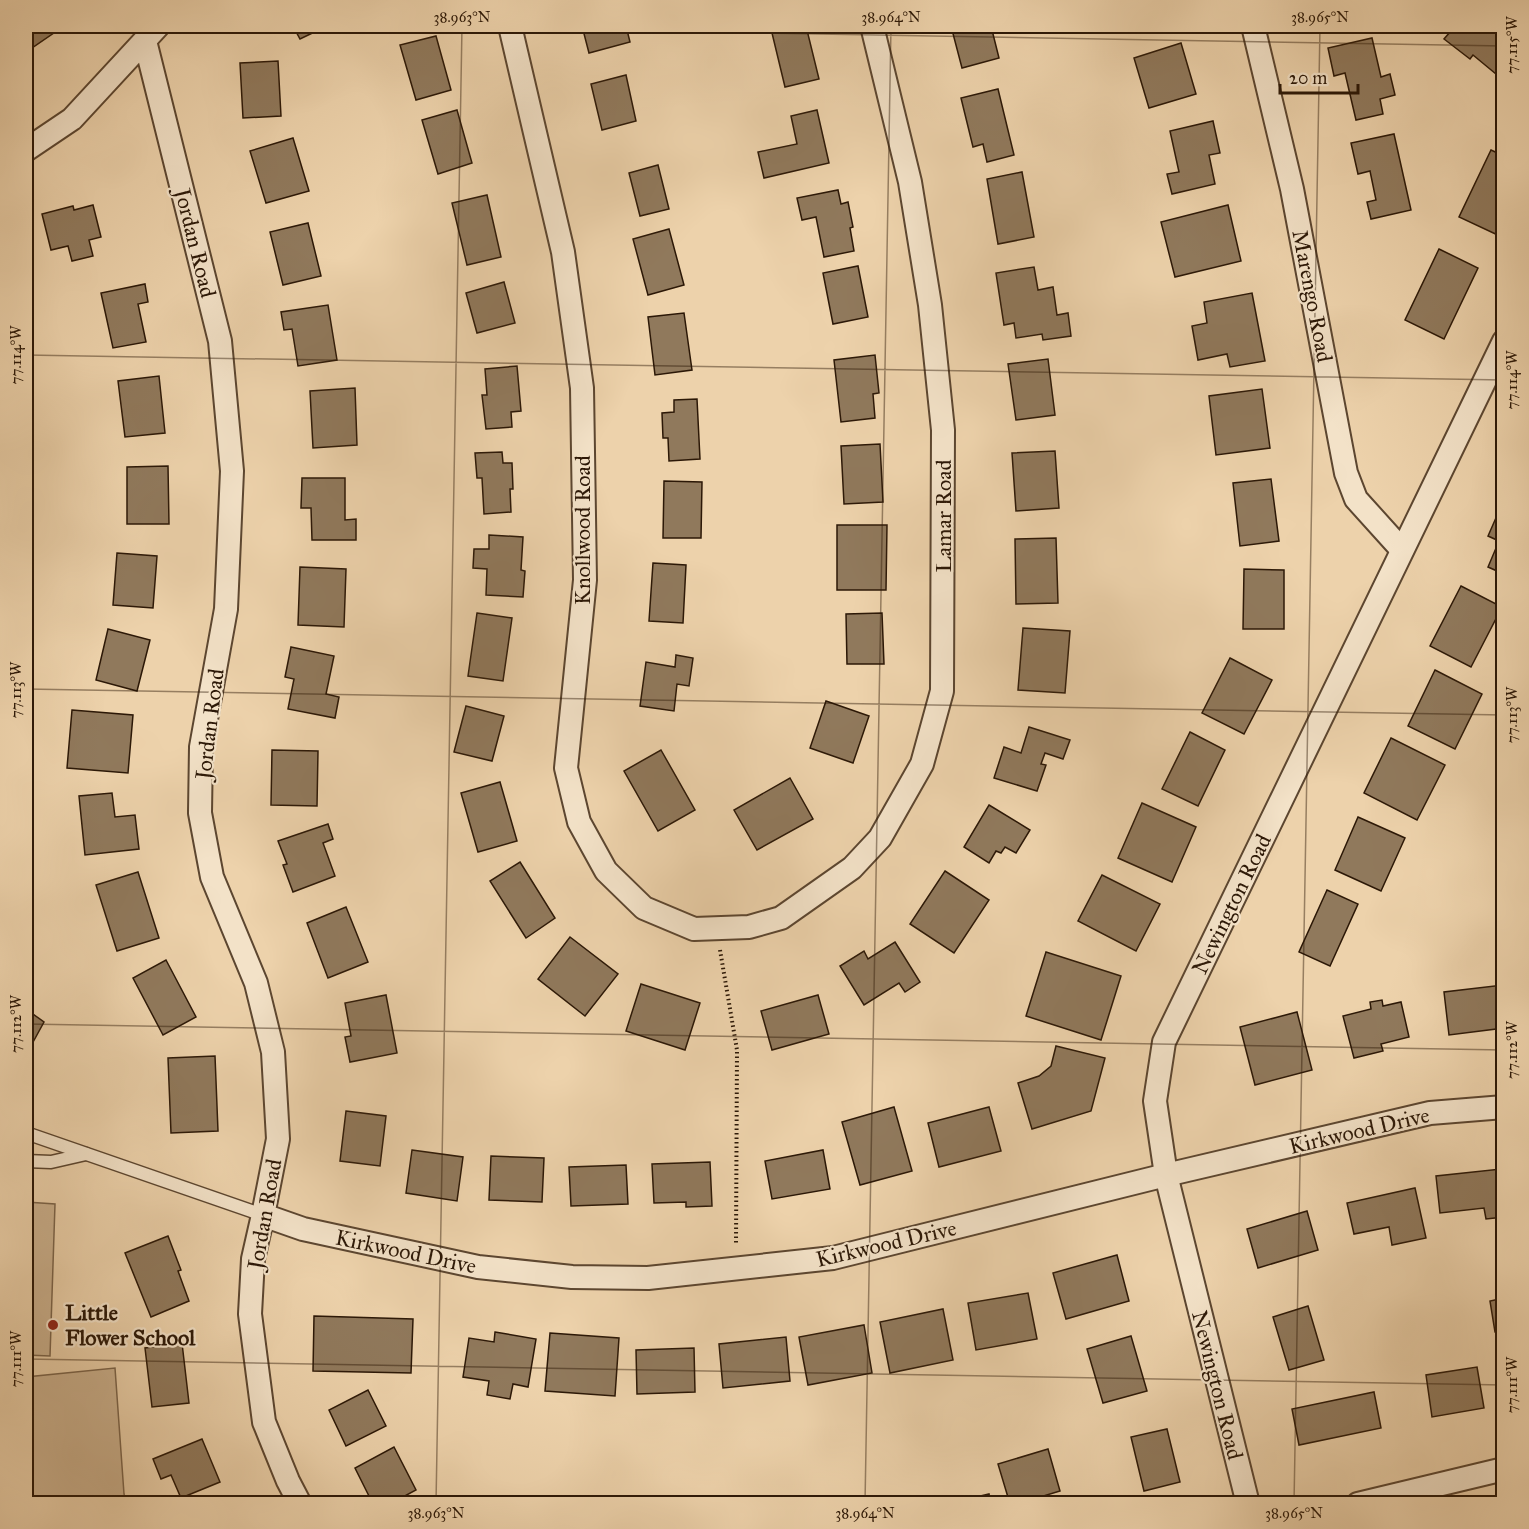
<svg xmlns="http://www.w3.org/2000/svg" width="1529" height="1529" font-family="'IM FELL Great Primer',serif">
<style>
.green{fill:#ccb28f;stroke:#7c654b;stroke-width:1.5}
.building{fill:#90795c;stroke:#2c1807;stroke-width:1.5}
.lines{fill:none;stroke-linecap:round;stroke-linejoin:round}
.lane-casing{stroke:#5c4630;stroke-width:15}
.street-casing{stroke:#5c4630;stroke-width:26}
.path{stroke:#2c1807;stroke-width:4;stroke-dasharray:1.5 3;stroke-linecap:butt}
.lane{stroke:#f3e2c8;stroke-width:12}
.street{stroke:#f3e2c8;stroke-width:22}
.ticks{fill:none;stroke:#2c1807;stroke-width:1.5;stroke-opacity:0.45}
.poi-dot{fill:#8f2418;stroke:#f3e2c8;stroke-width:2}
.labels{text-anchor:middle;stroke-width:4.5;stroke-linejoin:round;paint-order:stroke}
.street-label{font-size:22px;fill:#2c1807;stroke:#f3e2c8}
.poi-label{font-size:22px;font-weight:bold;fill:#2c1807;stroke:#f3e2c8;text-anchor:start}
.neatline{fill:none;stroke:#2c1807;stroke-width:2}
.ticks-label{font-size:15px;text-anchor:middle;fill:#2c1807}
</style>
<rect width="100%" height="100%" fill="#edd2ab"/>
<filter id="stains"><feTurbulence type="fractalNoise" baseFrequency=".00333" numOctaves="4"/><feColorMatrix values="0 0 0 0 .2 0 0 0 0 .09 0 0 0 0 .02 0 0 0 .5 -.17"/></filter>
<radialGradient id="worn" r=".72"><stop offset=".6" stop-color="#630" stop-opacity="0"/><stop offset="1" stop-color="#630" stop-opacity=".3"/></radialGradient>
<!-- green -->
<g class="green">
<path d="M26 1202 55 1204 50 1356 26 1355Z"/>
<path d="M115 1368 124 1494 126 1503H26V1377Z"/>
</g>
<!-- building -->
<g class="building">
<path d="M26 26H64L26 52Z"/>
<path d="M293 26H327L300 39Z"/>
<path d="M582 26H626L630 42 589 53Z"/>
<path d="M801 26H806L819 79 785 87 772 33Z"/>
<path d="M951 26H991L999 58 962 68Z"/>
<path d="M1442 26H1486L1493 31 1497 26H1504V65L1496 74 1473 55 1470 59 1444 39 1450 32Z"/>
<path d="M436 36 451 90 416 100 400 45Z"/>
<path d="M1372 38 1381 77 1390 74 1395 95 1380 99 1383 114 1356 120 1345 73 1334 76 1328 48Z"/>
<path d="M1181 43 1196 94 1149 108 1134 58Z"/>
<path d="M278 61 281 116 243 118 240 63Z"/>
<path d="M626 75 636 121 602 130 591 84Z"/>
<path d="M998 89 1014 155 987 162 983 144 973 147 961 98Z"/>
<path d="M457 110 472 163 438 174 422 120Z"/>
<path d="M817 110 829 163 764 178 758 152 797 144 791 116Z"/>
<path d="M1213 121 1220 153 1209 155 1215 184 1172 194 1167 174 1179 172 1170 131Z"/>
<path d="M1394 134 1411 210 1371 219 1367 202 1376 200 1370 171 1358 174 1351 143Z"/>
<path d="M293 138 309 191 266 203 250 151Z"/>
<path d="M1491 150 1504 156V235L1502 237 1459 217Z"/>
<path d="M658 165 669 209 640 216 629 173Z"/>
<path d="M1022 172 1034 237 998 244 987 179Z"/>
<path d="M838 190 841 204 848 202 853 227 850 228 854 251 824 257 816 217 802 220 797 198Z"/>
<path d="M487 195 501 257 467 265 452 203Z"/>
<path d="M93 205 101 237 89 240 93 256 72 261 68 246 51 250 42 214 73 206 74 210Z"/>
<path d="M1228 205 1241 261 1175 277 1161 222Z"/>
<path d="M308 223 321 276 283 285 270 232Z"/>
<path d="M669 229 684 285 648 295 633 239Z"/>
<path d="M1439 249 1478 268 1444 339 1405 320Z"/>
<path d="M858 266 868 317 833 324 823 273Z"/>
<path d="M1034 267 1038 290 1053 287 1057 315 1068 313 1071 336 1043 340 1042 334 1016 338 1014 323 1004 325 996 273Z"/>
<path d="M504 282 515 323 477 333 466 293Z"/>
<path d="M145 284 148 302 138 304 146 342 113 348 101 293Z"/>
<path d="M1252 293 1265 361 1230 367 1227 354 1198 360 1192 326 1207 323 1204 302Z"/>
<path d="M328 305 337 360 298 366 292 329 284 330 281 312Z"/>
<path d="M684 313 692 370 655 375 648 317Z"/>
<path d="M875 355 879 393 873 394 875 418 841 422 834 360Z"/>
<path d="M1048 359 1055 415 1016 420 1008 364Z"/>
<path d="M517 366 521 411 511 412 512 427 486 429 482 395H487L485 369Z"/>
<path d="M159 376 165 433 125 437 118 381Z"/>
<path d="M355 388 357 445 313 448 310 391Z"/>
<path d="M1262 389 1270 448 1216 455 1209 396Z"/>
<path d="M697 399 700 459 669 461 668 438H663L662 413 674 412V400Z"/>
<path d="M880 444 883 502 844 504 841 446Z"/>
<path d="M1055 451 1059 508 1016 511 1012 453Z"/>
<path d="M502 452 503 463H512L513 489H510L511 512 484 514 482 478H477L475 453Z"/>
<path d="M168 466 169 524H127V467Z"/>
<path d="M302 478H345V520L356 519V540H312L311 508H301Z"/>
<path d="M1271 479 1279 541 1240 546 1233 483Z"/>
<path d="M664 481 702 482 701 538H663Z"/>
<path d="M1499 511 1504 513V574L1488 567 1499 541 1488 536Z"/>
<path d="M837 525H887L886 590H837Z"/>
<path d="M489 535 523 537 521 570 525 571 523 597 486 595 487 569 473 568 474 549H489Z"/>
<path d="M1056 538 1058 603 1016 604 1015 539Z"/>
<path d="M117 553 157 556 153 608 113 605Z"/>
<path d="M653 563 686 565 683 623 649 621Z"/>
<path d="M300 567 346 569 344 627 298 625Z"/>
<path d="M1244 569 1284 570V629H1243Z"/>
<path d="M1461 586 1502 607 1471 667 1430 646Z"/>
<path d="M477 613 512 618 503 681 468 676Z"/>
<path d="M882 613 884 664H847L846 614Z"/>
<path d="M1023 628 1070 631 1065 693 1018 690Z"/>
<path d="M108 629 150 640 137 691 96 680Z"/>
<path d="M291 647 334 656 326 694 339 697 335 718 288 709 294 679 285 677Z"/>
<path d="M676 655 693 658 689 686 677 684 674 711 640 706 646 662 675 667Z"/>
<path d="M1230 658 1272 680 1244 734 1202 713Z"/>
<path d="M1435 670 1482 694 1455 749 1408 726Z"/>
<path d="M826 701 869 716 853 763 810 748Z"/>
<path d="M466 706 504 716 492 761 454 752Z"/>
<path d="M72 710 133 715 128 773 67 768Z"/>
<path d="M1029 727 1070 740 1063 759 1045 753 1041 764 1046 765 1037 791 994 778 1004 747 1021 753Z"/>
<path d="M1190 732 1225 750 1198 806 1162 789Z"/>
<path d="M1391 738 1445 765 1417 820 1364 793Z"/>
<path d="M272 750 318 751 317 806 271 805Z"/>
<path d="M661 750 695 810 658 831 624 771Z"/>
<path d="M790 778 813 819 757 850 734 810Z"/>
<path d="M500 782 517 841 478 852 461 793Z"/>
<path d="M112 793 115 817 135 815 139 849 85 855 79 796Z"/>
<path d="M1142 803 1196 827 1172 882 1118 858Z"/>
<path d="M989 805 1030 830 1016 853 1005 847 1001 853 996 851 989 863 964 847Z"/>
<path d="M1358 817 1405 838 1381 891 1335 870Z"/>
<path d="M328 824 333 839 323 843 335 876 293 892 283 865 287 864 278 841Z"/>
<path d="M520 862 555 918 526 938 490 881Z"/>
<path d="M945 871 989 900 954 953 910 924Z"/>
<path d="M138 872 159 938 117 951 96 885Z"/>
<path d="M1102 875 1160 904 1136 951 1078 921Z"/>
<path d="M1327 890 1358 904 1330 966 1299 952Z"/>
<path d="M346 907 368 962 328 978 307 923Z"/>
<path d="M570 937 618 974 585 1016 538 979Z"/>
<path d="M895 942 920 982 905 992 899 983 864 1005 840 966 864 951 868 959Z"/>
<path d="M1046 952 1121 976 1101 1040 1026 1016Z"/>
<path d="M166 960 196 1017 163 1035 133 978Z"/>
<path d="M641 984 700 1003 685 1050 626 1031Z"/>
<path d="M1503 985 1504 1028 1449 1035 1444 992Z"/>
<path d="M386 995 397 1053 350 1062 345 1037 351 1036 345 1003Z"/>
<path d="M818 995 829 1034 772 1050 761 1011Z"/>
<path d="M1382 1000 1383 1006 1401 1002 1409 1037 1381 1044 1383 1051 1354 1058 1343 1016 1371 1009 1370 1002Z"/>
<path d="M26 1009 44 1022 26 1055Z"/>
<path d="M1297 1012 1312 1070 1255 1085 1240 1027Z"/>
<path d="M1056 1046 1105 1058 1091 1111 1032 1129 1018 1083 1039 1076 1051 1066Z"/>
<path d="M215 1056 218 1131 171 1133 168 1058Z"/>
<path d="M894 1107 912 1171 860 1185 842 1122Z"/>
<path d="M989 1107 1001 1151 939 1167 928 1123Z"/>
<path d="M346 1111 386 1116 380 1166 340 1161Z"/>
<path d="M412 1150 463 1157 457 1201 406 1193Z"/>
<path d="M823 1150 830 1189 772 1199 765 1161Z"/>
<path d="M491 1156 544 1158 542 1202 489 1200Z"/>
<path d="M710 1162 712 1206 686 1207V1202L654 1203 652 1164Z"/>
<path d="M626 1165 628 1204 571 1206 569 1167Z"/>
<path d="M1501 1169 1504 1194V1217L1486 1219 1484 1208 1440 1213 1436 1176Z"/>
<path d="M1415 1188 1426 1238 1392 1245 1389 1227 1354 1234 1347 1203Z"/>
<path d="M1307 1211 1318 1250 1258 1268 1247 1229Z"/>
<path d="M168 1236 181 1270 178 1271 189 1301 151 1317 125 1253Z"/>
<path d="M1117 1255 1129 1301 1066 1319 1053 1273Z"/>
<path d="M1028 1293 1037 1339 976 1350 968 1303Z"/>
<path d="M1504 1298V1331L1495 1332 1490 1301Z"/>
<path d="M1308 1306 1324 1360 1289 1370 1273 1317Z"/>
<path d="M943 1309 953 1360 890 1373 880 1322Z"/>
<path d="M314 1316 413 1319 411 1373 313 1371Z"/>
<path d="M864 1325 872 1373 808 1385 799 1337Z"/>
<path d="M495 1332 536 1339 528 1387 513 1384 510 1399 487 1395 489 1381 463 1377 469 1338 494 1342Z"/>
<path d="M550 1333 619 1338 615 1396 545 1391Z"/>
<path d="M1131 1336 1147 1391 1103 1403 1087 1349Z"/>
<path d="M786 1337 790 1381 723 1388 719 1344Z"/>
<path d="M182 1343 189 1403 152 1407 145 1348Z"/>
<path d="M694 1348 695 1392 637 1394 636 1350Z"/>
<path d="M1477 1367 1484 1408 1432 1417 1426 1375Z"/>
<path d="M368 1390 386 1426 346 1446 329 1410Z"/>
<path d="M1374 1392 1381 1428 1299 1445 1292 1409Z"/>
<path d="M1167 1429 1180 1482 1144 1491 1131 1437Z"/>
<path d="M202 1439 220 1482 181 1498 171 1475 161 1479 153 1459Z"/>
<path d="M394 1447 416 1490 390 1504H373L355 1468Z"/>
<path d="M1048 1449 1060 1491 1017 1504H1010L998 1464Z"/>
<path d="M989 1494 991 1504H947Z"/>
</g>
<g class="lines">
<defs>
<g id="lane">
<path d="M26 1133 263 1215"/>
<path d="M26 1161 51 1162 86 1154"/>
</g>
<g id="street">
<path d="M510 26 563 252 582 388 585 580 566 768 579 822 606 871 644 908 694 929 749 927 781 918 852 868 880 838 922 764 942 691 943 430 930 305 910 182 872 26"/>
<path d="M1253 26 1292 189 1346 473 1356 499 1402 550"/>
<path d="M145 41 220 341 232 471 226 609 201 747 200 813 212 877 256 983 273 1052 278 1139 263 1215 253 1259 250 1314 264 1422 288 1481 300 1504"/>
<path d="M26 150 72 119 158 26"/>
<path d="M263 1215 303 1229 478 1267 572 1277 648 1278 833 1258 1166 1175 1430 1113 1504 1107"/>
<path d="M1248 1504 1166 1175 1155 1101 1164 1042 1504 341"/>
<path d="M1358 1504 1504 1469"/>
</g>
</defs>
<!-- lane casing -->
<use href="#lane" class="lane-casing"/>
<!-- street casing -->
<use href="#street" class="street-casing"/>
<!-- path -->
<path class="path" d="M720 950 737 1050 736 1244"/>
<!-- lane -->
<use href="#lane" class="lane"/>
<!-- street -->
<use href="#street" class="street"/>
</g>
<!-- ticks -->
<path class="ticks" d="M354 26 1504 46M26 355 1504 380M26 470 33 26M26 689 1504 715M26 1024 1504 1050M26 1359 1504 1385M436 1504 462 26M865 1504 891 26M1294 1504 1320 26"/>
<!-- markers -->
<circle class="poi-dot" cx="53" cy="1325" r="6"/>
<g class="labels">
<!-- street labels -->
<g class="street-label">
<text transform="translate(196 243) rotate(76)" y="8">Jordan Road</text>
<text transform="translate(1313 296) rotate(79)" y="8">Marengo Road</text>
<text transform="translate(943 516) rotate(-90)" y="8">Lamar Road</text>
<text transform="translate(582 530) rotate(-90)" y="8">Knollwood Road</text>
<text transform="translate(209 724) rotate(-83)" y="8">Jordan Road</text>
<text transform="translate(1231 904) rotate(-64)" y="8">Newington Road</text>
<text transform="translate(1359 1130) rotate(-13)" y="8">Kirkwood Drive</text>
<text transform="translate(264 1214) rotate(-80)" y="8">Jordan Road</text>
<text transform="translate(886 1243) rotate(-13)" y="8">Kirkwood Drive</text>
<text transform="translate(406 1251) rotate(12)" y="8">Kirkwood Drive</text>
<text transform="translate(1218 1385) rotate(76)" y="8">Newington Road</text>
</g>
<!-- poi labels -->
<g class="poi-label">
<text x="65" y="1320">Little<tspan x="65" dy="25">Flower School</tspan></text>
</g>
</g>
<!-- margin -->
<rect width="1529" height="1529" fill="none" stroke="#edd2ab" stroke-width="66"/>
<!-- scale -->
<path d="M1280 84v9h78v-9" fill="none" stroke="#2c1807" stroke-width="3"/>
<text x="1289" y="84" font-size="18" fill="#2c1807" stroke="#f3e2c8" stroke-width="4.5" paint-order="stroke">20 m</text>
<rect x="33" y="33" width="1463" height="1463" class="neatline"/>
<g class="ticks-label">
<text x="462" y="22">38.963°N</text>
<text x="891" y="22">38.964°N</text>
<text x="1320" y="22">38.965°N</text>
<text transform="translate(1512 45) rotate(-90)" y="5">77.115°W</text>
<text transform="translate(16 355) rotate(-90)" y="5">77.114°W</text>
<text transform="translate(1512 380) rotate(-90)" y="5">77.114°W</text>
<text transform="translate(16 690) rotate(-90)" y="5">77.113°W</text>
<text transform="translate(1512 715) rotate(-90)" y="5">77.113°W</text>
<text transform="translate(16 1024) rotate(-90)" y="5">77.112°W</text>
<text transform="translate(1512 1050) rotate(-90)" y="5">77.112°W</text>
<text transform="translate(16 1359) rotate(-90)" y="5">77.111°W</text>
<text transform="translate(1512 1385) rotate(-90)" y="5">77.111°W</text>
<text x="436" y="1518">38.963°N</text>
<text x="865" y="1518">38.964°N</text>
<text x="1294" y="1518">38.965°N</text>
</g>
<rect width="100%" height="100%" filter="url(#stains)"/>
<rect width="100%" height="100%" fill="url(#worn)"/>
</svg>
